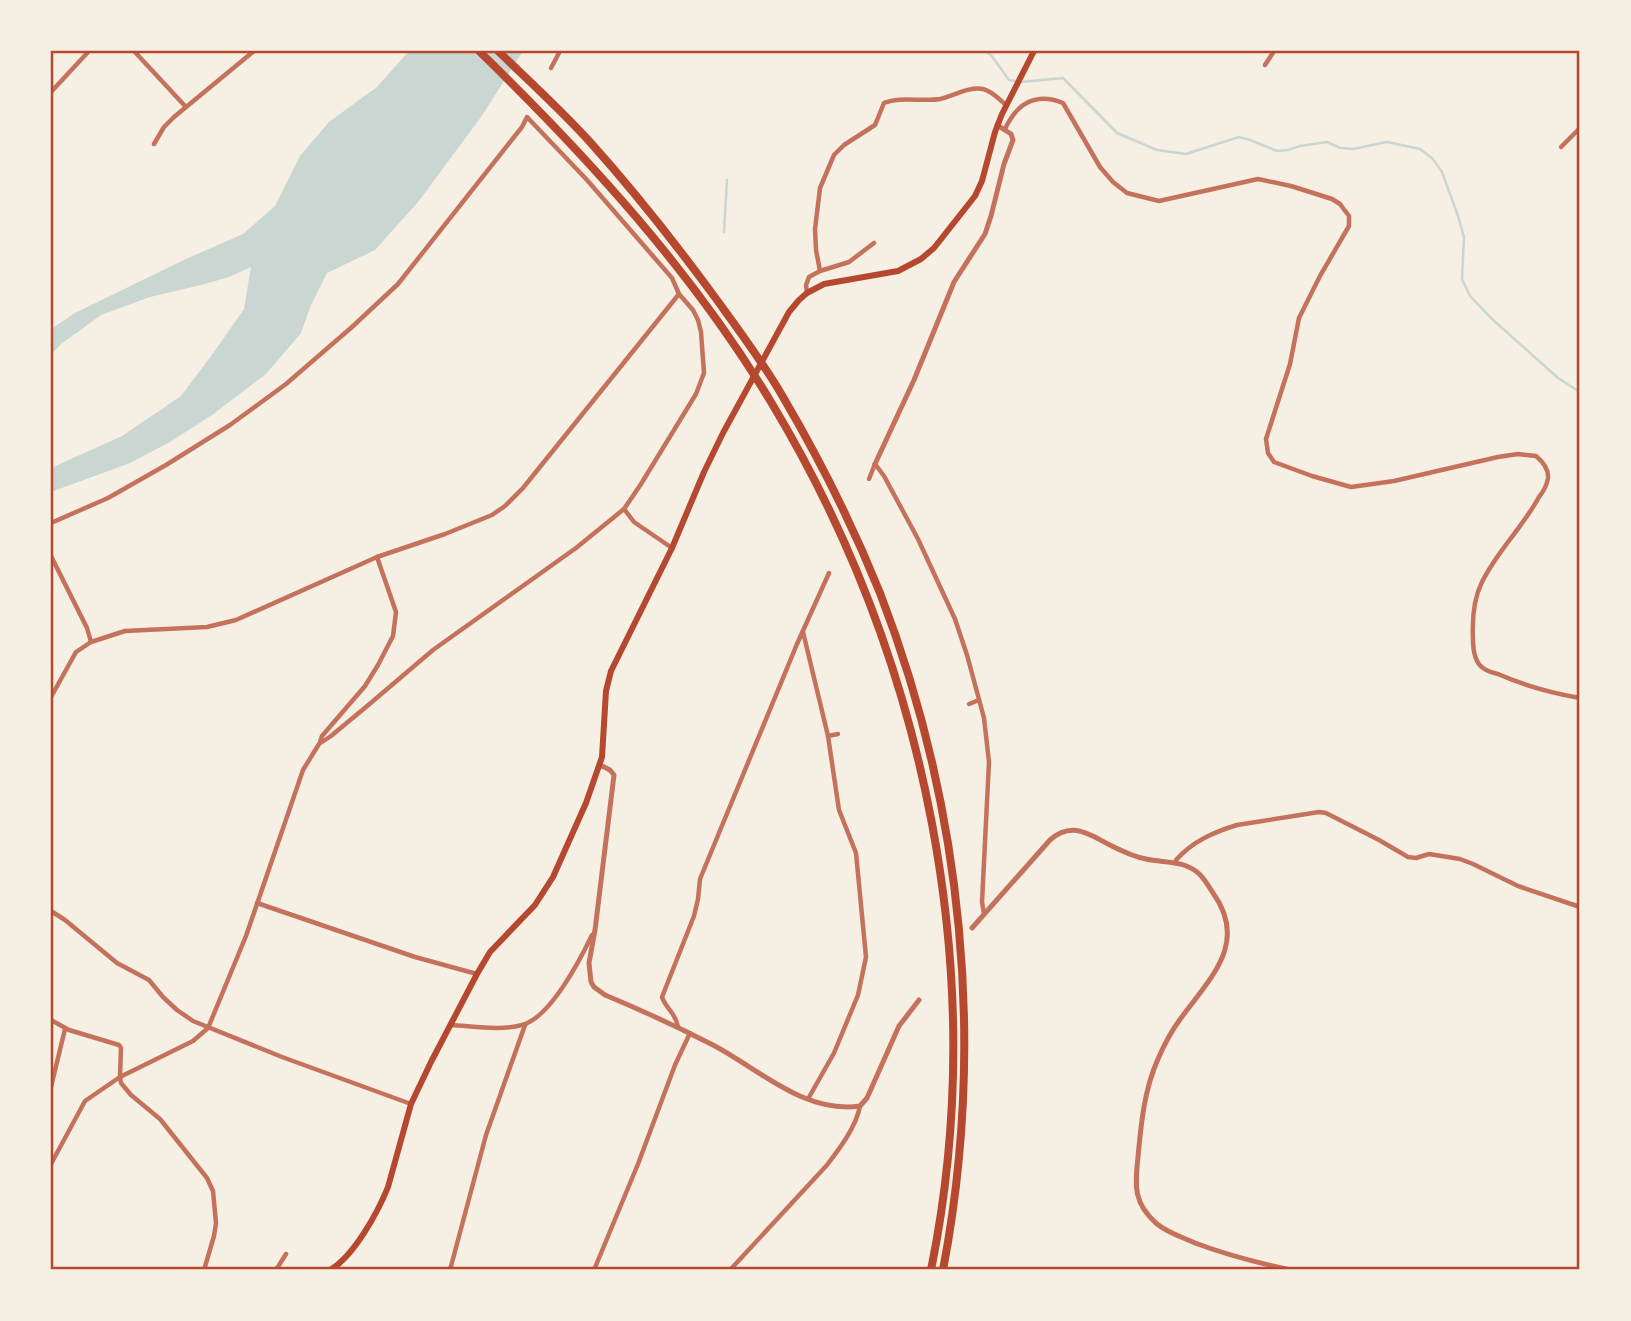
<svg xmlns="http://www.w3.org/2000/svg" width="1631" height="1321" font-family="'Asap Condensed',sans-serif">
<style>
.water{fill:#c9d6d2}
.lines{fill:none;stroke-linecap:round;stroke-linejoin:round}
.stream{stroke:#c9d6d2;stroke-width:2.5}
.minor{stroke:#c5725c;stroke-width:4.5}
.tertiary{stroke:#c5725c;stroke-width:5}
.secondary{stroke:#b5482f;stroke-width:6}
.motorway{stroke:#b5482f;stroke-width:8}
.neatline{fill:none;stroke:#b5482f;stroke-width:2.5}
</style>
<rect width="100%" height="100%" fill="#f6efe4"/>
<!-- water -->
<path class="water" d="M409 51H523L481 117 418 202 375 250 327 273 311 305 301 333 266 374 212 415 170 442 130 463 51 492V468L122 436 181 396 214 352 244 309 251 267 229 277 201 285 150 297 101 315 61 344 51 355V329L75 313 186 259 243 234 275 206 300 156 329 122 377 87Z"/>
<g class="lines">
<!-- stream -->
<g class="stream">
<path d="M985 51 991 55 1009 80 1021 82 1063 78 1117 133 1157 150 1186 154 1239 137 1250 140 1277 151 1288 150 1300 146 1327 142 1340 148 1353 149 1387 142 1420 149 1432 158 1442 172 1458 216 1464 237 1462 279 1470 296 1492 319 1558 378 1580 392"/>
<path d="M724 232 727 180"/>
</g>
<!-- minor -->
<g class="minor">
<path d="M134 51 185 106"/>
<path d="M1265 65 1274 51"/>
<path d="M551 68 560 51"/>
<path d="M51 92 89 51"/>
<path d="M1005 129C1017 103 1036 92 1063 103L1100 167 1113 182 1127 193 1159 201 1258 179 1291 186 1332 199 1340 204 1349 216V226L1320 276 1299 318 1290 364 1266 439 1268 453 1274 462 1312 476 1351 487 1394 481 1498 457 1518 454 1536 456C1543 462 1549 469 1548 478 1547 485 1543 492 1539 497 1523 527 1497 551 1482 582 1473 600 1472 619 1473 639 1473 649 1474 662 1483 668 1487 671 1493 673 1498 674 1525 686 1552 693 1580 698"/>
<path d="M154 144 164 127 174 117 254 51"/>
<path d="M1561 147 1580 128"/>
<path d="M820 271 816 250 815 229 820 188 834 155 844 145 875 125 884 103C900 96 922 102 940 99 953 96 970 86 983 89 992 91 1000 100 1006 105"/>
<path d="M807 293 806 285 809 277 820 271 849 262 874 243"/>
<path d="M875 464 884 476 918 539 955 619 967 655 984 718 989 762 982 902 984 914"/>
<path d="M869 479 875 464"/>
<path d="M624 509 634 522 672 548"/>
<path d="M51 523 108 498 166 465 230 425 286 384 352 327 398 284 522 127 527 117 587 180 672 278 679 294 693 310 698 320 701 332 704 373 696 394 641 484 624 509 576 548 433 650 366 707 331 736 319 744 303 770 246 936 208 1028 193 1041 120 1077 85 1101 51 1164"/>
<path d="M51 556 87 628 91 642"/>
<path d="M803 632 828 736 839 810 856 853 866 957 858 995 834 1053 808 1099"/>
<path d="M51 697 76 652 91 642 125 631 207 627 236 620 377 557 445 534 492 515 505 506 523 488 679 294"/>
<path d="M969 704 979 700"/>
<path d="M828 736 838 734"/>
<path d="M320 742 322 736 365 686 378 665 393 636 396 612 377 557"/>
<path d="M1176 863V860C1193 841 1214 832 1237 825L1319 812 1326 813 1379 840 1408 857 1416 858 1429 854 1460 859 1473 864 1518 886 1580 907"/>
<path d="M257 903 415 957 477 974"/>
<path d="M51 911 65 920 117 963 149 980 163 997 177 1010 193 1021 282 1057 411 1104"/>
<path d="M51 1020 69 1030 119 1045 121 1048 120 1077 121 1083 131 1095 160 1119 207 1178 213 1191 216 1223 214 1236 204 1270"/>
<path d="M451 1025C472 1026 502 1031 522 1025 550 1018 580 960 592 935"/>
<path d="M678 1027C676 1013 666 1009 662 997L694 916 698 899 700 879 797 644 829 573"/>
<path d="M51 1087 65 1029"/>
<path d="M276 1270 286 1254"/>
<path d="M450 1270 486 1135 525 1025"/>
<path d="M594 1270 638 1164 675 1065 690 1033"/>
<path d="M730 1270 827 1165C840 1148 856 1127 860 1106"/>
</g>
<!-- tertiary -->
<g class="tertiary">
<path d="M875 464 914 380 954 282 985 234 991 216 1004 164 1013 140 1011 134 997 125"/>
<path d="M600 765 610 770 614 775 595 930 589 963 591 982 594 987 605 995C641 1010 678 1027 713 1045 759 1069 804 1114 860 1106L867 1098 899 1026 919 1000"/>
<path d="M972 928 1050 840C1074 819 1092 837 1116 848 1126 853 1136 857 1146 859 1163 863 1182 860 1197 872 1204 877 1208 886 1213 893 1249 943 1210 978 1181 1018 1172 1030 1164 1045 1158 1059 1144 1090 1141 1125 1138 1157 1135 1186 1133 1203 1157 1224 1168 1233 1182 1237 1195 1243 1227 1255 1258 1263 1291 1270"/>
</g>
<!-- secondary -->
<path class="secondary" d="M330 1270C354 1256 378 1212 388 1187L411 1104 431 1062 477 974 490 952 535 905 553 877 586 803 602 757 606 691 611 671 672 548 704 472 723 433 789 312 799 300 807 293 824 284 898 271 921 259 934 248 975 196 982 181 995 132 1002 114 1034 51"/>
<!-- motorway -->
<g class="motorway">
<path d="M479 51C588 157 692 271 771 402 926 659 991 975 931 1270"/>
<path d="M498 51C529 81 561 110 590 142 634 191 675 243 714 296 738 329 763 362 783 397 820 460 853 526 880 593 963 808 986 1044 943 1270"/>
</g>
</g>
<!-- border -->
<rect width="1631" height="1321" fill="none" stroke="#f6efe4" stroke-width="105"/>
<rect x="52" y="52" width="1526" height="1216" class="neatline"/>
</svg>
